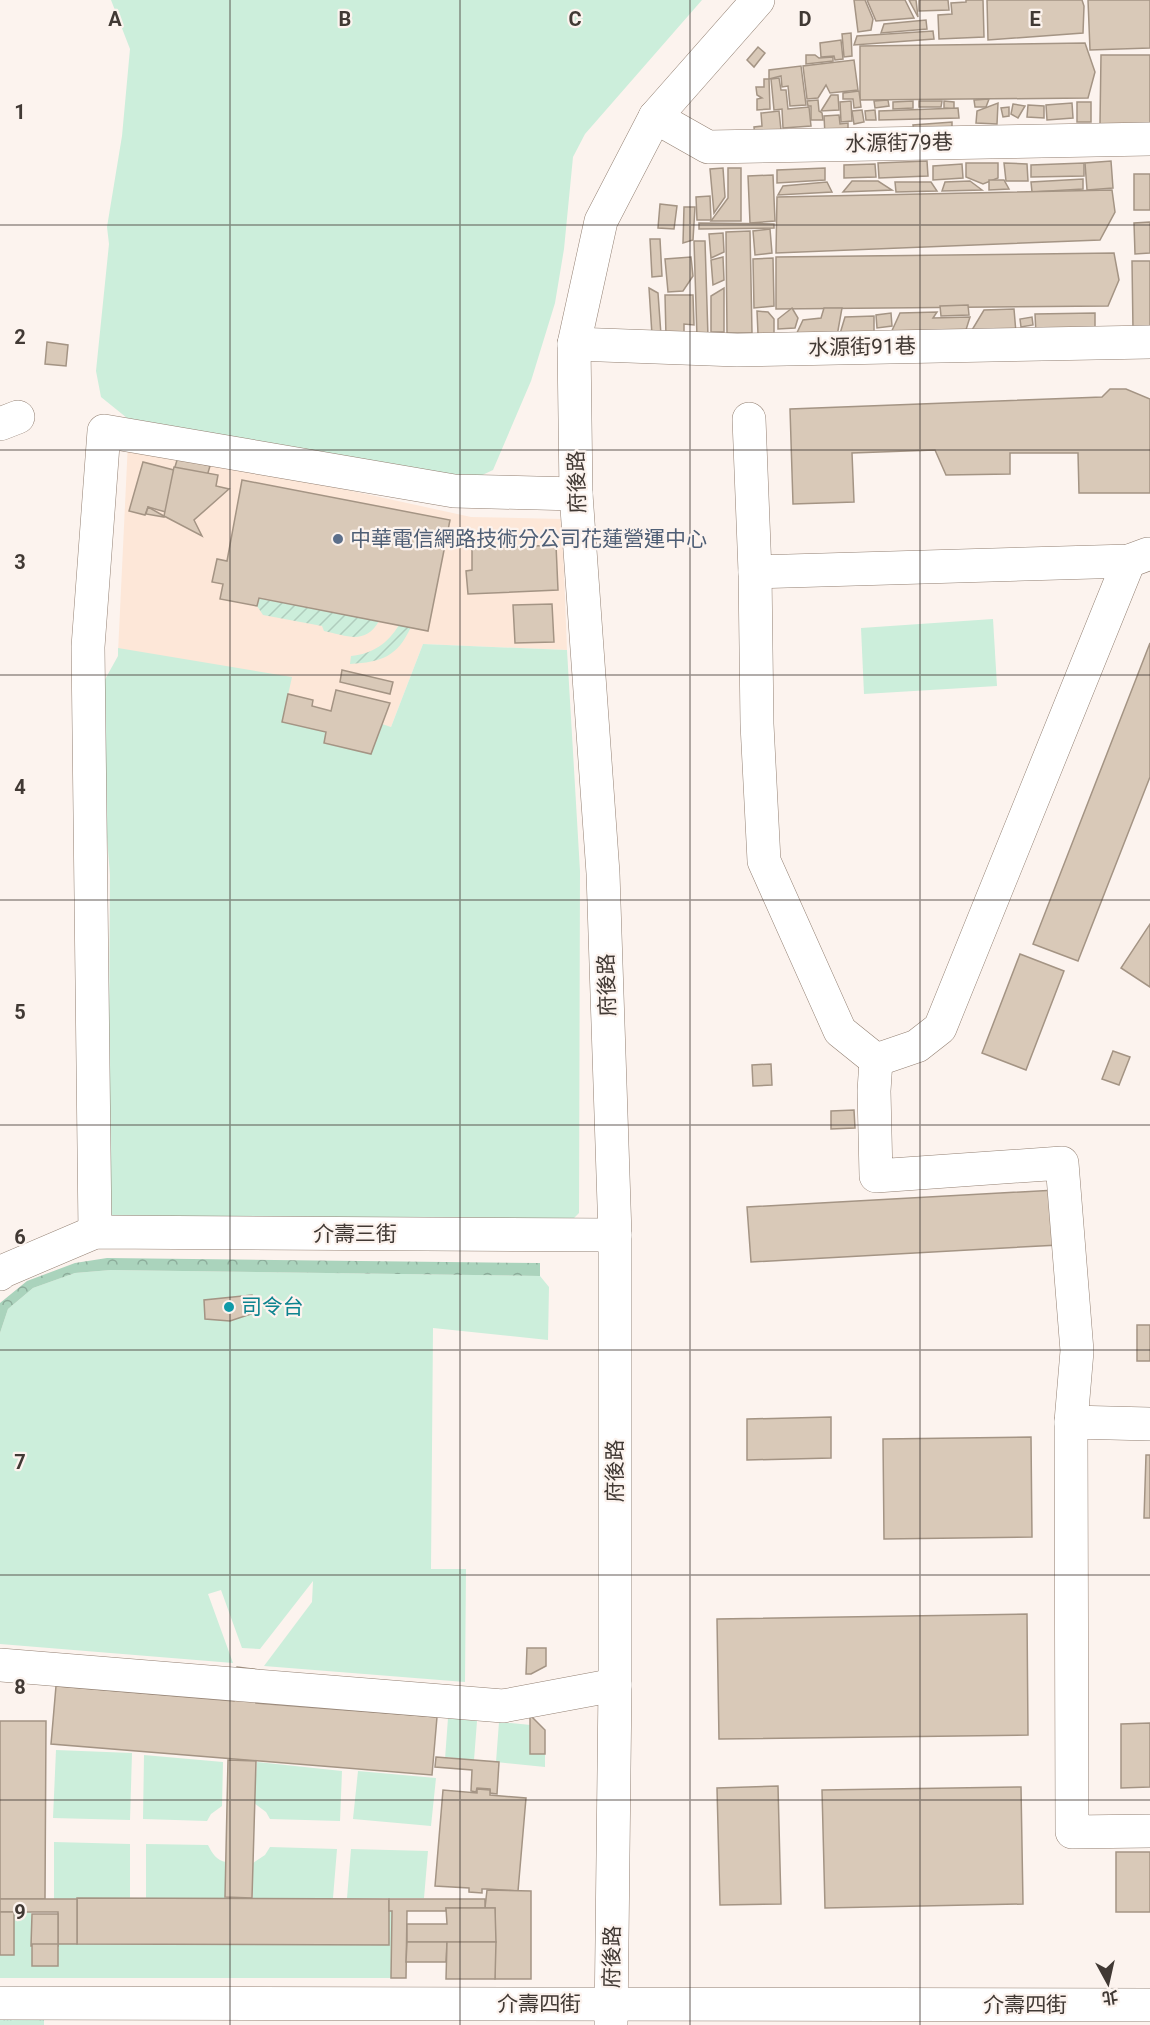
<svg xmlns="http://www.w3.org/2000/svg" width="1150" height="2025" font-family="Roboto,'Noto Sans TC',sans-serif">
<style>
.built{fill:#fde7d8}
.grass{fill:#cceedb}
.forest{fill:url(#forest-crowns)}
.park{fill:url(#park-tufts)}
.garden{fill:url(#garden-furrows)}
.building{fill:#d9c9b8;stroke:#a49484;stroke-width:1.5}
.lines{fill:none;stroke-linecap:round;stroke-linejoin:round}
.minor-casing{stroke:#938073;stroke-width:34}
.minor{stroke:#fff;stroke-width:33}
.grid{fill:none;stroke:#413934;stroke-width:1.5;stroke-opacity:0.55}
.service-dot{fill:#5c6f8a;stroke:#fcf3ee;stroke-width:2}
.culture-dot{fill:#0f9aa8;stroke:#fcf3ee;stroke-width:2}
.labels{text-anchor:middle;stroke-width:4.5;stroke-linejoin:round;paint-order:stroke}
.street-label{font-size:21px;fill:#413934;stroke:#fcf3ee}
.service-label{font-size:21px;fill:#4e5e75;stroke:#fcf3ee;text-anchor:start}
.culture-label{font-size:21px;fill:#0d838f;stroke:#fcf3ee;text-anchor:start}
.grid-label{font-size:20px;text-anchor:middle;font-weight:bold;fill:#413934;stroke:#fcf3ee;stroke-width:4.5;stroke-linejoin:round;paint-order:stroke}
</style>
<defs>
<pattern id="forest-crowns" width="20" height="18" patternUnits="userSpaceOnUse" patternTransform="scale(1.5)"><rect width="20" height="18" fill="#aad3bc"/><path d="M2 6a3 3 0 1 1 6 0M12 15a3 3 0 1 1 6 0" fill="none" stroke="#8cac9a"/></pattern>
<pattern id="park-tufts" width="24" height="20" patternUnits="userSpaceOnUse" patternTransform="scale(1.5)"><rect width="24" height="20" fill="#cceedb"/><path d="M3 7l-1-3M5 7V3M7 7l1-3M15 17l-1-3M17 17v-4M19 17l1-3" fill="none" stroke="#b0cdbd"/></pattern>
<pattern id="garden-furrows" width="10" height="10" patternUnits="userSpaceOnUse" patternTransform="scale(1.5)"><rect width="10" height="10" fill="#cceedb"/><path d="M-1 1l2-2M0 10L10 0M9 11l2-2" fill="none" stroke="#b0cdbd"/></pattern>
</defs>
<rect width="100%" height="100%" fill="#fcf3ee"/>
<!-- built -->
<path class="built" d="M128 442 471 517 562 519 567 650 423 644 391 727 382 725 371 754 116 695Z"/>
<!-- grass -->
<g class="grass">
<path d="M111 0H702L585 134 573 157 564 249 555 303 531 381 493 470 474 479 127 418 101 397 96 371 109 244 107 227 122 136 130 49Z"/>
<path d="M993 619 997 686 864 694 861 628Z"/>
<path d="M423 644 567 650 580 871 579 1213 568 1224 118 1228 108 1213 110 875 101 761 103 683 118 656V648L292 677 282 722 326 732 324 743 371 754 382 724 391 727Z"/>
<path d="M111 1270 540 1276 549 1287 548 1340 433 1328 431 1569H466L465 1682 264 1666 312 1602 313 1581 260 1649 242 1648 221 1590 208 1594 233 1663 0 1644V1333L8 1309 33 1288 75 1273Z"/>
<path d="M448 1718 477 1721 474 1760 446 1757 445 1759Z"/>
<path d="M499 1722 531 1725 530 1754H545V1767L496 1762Z"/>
<path d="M56 1750 132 1753 130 1820 53 1818Z"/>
<path d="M144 1755 223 1762 222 1806 211 1814 207 1821 143 1819Z"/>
<path d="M257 1762 342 1771 340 1821 270 1819 266 1812 254 1803Z"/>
<path d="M358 1771 436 1778 431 1826 353 1819Z"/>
<path d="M54 1842 130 1844V1898L54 1899Z"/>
<path d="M146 1844 208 1845C212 1853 217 1861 226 1862L225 1898H146Z"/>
<path d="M270 1847 337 1849 333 1898H253V1863L265 1855Z"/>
<path d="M351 1849 428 1851 424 1898H347Z"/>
<path d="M388 1911H392L391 1978H0V1955H14V1912H31L32 1966H58V1944L388 1945Z"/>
</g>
<!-- forest -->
<path class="forest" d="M107 1258 540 1263V1276L111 1270 75 1273 33 1288 8 1309 0 1333V1303L27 1281 75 1263Z"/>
<!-- park -->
<path class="park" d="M44 2016V2025H0V2017Z"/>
<!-- garden -->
<g class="garden">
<path d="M259 598 379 621C365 645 348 636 324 631L322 626 263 615 257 606Z"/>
<path d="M399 625 411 627C397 657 382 662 350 664L351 656C373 654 388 643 399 625Z"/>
</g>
<!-- building -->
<g class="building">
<path d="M854 0H865L873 19 871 30 858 32Z"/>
<path d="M867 0H905L914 18 876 21Z"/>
<path d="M909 0H916L918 17Z"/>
<path d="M919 0H948L949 10 919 11Z"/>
<path d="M966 0H983L984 37 939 39 938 15 952 14 951 3 966 2Z"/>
<path d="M987 0H1082L1084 6 1083 33 988 40Z"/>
<path d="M1088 0H1150V48L1090 50Z"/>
<path d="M926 20 927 29 881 33 884 24Z"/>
<path d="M933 31 934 39 854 45 857 36Z"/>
<path d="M851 33 852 56 844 57 842 34Z"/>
<path d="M841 40 843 59 835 60 834 56 821 57 820 43Z"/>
<path d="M1085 43 1095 72 1088 98 860 100V46Z"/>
<path d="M758 47 765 53 754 67 747 60Z"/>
<path d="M806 55H815L819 58 833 57V61L806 64Z"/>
<path d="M1101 55H1150V124H1100Z"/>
<path d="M854 60 858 90 830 93 826 85 818 98 807 99 803 66Z"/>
<path d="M801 66 806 105 790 106 788 86 782 87 781 76 769 79V70Z"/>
<path d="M779 78 781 90H786L788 109 809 107 811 126 783 128 782 109 774 110 771 79Z"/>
<path d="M764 79H769L770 109 757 110V99L762 98 757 95 756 87H764Z"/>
<path d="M859 91 861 107 854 108 853 99H843V93Z"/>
<path d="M831 95H838L839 110 821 111Z"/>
<path d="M989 99 986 107H975L974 100Z"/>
<path d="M818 100 819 111 822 113 823 120H811V106H808L807 101Z"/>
<path d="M888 100 889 106 875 108 874 101Z"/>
<path d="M851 101 852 121 841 122 840 102Z"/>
<path d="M913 101V108L893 109V102Z"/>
<path d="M919 101H942L941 107H919Z"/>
<path d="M944 101 954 102V109L944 108Z"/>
<rect x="1077" y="102" width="14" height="20"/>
<path d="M998 103 997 124 976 123 977 111Z"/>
<path d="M1072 103 1073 118 1047 120 1046 105Z"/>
<path d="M1013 104 1025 106 1018 118 1011 114Z"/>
<path d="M1028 105 1044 106V118L1027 117Z"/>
<path d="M1009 107V116L1003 117 1001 108Z"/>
<path d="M958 108 959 118 879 120V111Z"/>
<path d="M862 110 864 122 854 124 852 111Z"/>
<path d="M875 110 876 120H866L865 111Z"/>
<path d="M779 111 781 130 755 138 754 127 762 126 761 113Z"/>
<path d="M839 115 840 124 848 123V134L825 135 824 116Z"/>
<path d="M952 122V129L914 132 913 125Z"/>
<path d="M927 161 928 176 879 178 878 163Z"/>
<path d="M1111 161 1113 188 1087 190 1085 163Z"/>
<path d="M966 163H998V178L983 184 966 177Z"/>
<path d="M1004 163 1027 164 1028 181H1006Z"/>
<path d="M1084 163V176L1031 177V165Z"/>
<path d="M875 164 876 177 844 178V165Z"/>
<path d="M962 164 963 178 933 180V166Z"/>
<path d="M723 168 725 197 714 213 710 169Z"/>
<path d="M728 168H741V221H711L728 198Z"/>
<path d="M825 168V180L777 183V170Z"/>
<rect x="1134" y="174" width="16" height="36"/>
<path d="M773 175 775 221 750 223 748 176Z"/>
<path d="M1083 179V189L1032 192 1031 182Z"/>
<path d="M989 180H1004L1009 189 989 190Z"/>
<path d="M852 181H878L892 190 843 192Z"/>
<path d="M970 181 982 190 942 191 945 182Z"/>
<path d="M827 182 832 192 778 195 783 186Z"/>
<path d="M895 182H931L937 191 896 192Z"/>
<path d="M1112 190 1115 212 1100 240 776 253 777 197Z"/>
<path d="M710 196 711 220H697L696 197Z"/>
<path d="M660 204 677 206 674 229 658 228Z"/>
<path d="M684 207H695L693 240 683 243Z"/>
<path d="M1150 222V253L1135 254 1134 223Z"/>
<path d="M699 223 774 224V228L699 229Z"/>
<path d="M770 229 772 253 755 255 753 231Z"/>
<path d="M750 231 752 333H727L726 232Z"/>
<path d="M723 233 724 252 711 258 709 234Z"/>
<path d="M650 239H660L662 276 652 277Z"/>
<path d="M694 241H705L708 337H697Z"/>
<path d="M1114 253 1119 280 1108 306 776 309V257Z"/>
<path d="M691 257 693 276 683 291 668 292 665 259Z"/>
<path d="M723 257 724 280 713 285 711 260Z"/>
<path d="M773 258 774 306 754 308 753 259Z"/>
<path d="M1132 261H1150V329L1133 330Z"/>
<path d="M649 288 658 293 661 335H652Z"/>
<path d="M724 288V332H711V296Z"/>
<path d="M665 295H693L694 325 684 324V336L666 337Z"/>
<path d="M968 305 969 315 941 316 940 306Z"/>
<path d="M792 308 798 318 795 328 778 329V319Z"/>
<path d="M824 308H842L837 336 795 337 803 320 821 318Z"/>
<path d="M1014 309 1016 333 969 335 984 310Z"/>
<path d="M757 311 768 312 774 319V334H758Z"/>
<path d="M937 312 933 318 970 317 965 333 890 335 900 313Z"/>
<path d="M891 313 892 326 877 328 876 315Z"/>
<path d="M1095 313V333L1036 334 1035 314Z"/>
<path d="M874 316V336L839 337 845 317Z"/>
<path d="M1032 317 1033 325 1021 327 1020 319Z"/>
<path d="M47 342 68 345 66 366 45 364Z"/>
<path d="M1110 389H1126L1150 399V493H1079L1078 453H1010V474L946 475 935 450 852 453 854 502 793 504 790 409 1102 397Z"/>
<path d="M178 457 210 466 194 520 148 507 145 515 129 511 143 462 174 470Z"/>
<path d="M174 467 218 475 216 486 229 489 194 520 202 536 164 516Z"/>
<path d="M242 480 450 520 428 631 259 598 257 606 220 599 223 584 212 582 217 559 227 561Z"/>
<path d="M148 507 164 516V517L146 514Z"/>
<path d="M556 545 558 590 468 594 466 571 472 570V549Z"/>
<path d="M552 604 554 642 515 643 513 605Z"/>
<path d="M1150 643V777L1078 961 1033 944Z"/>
<path d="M342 670 393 682 390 694 340 682Z"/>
<path d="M336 690 390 703 371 754 324 743 326 732 282 722 288 694 313 700 312 706 331 711Z"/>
<path d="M1150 924V987L1121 968Z"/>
<path d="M1020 954 1064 971 1026 1070 982 1053Z"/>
<path d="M1113 1051 1130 1057 1119 1085 1102 1079Z"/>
<path d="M771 1064 772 1085 753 1086 752 1065Z"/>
<path d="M854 1110 855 1128 831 1129V1111Z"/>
<path d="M1056 1190 1059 1245 751 1262 747 1207Z"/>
<path d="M252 1295 254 1313 230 1321 205 1319 204 1300Z"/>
<rect x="1137" y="1325" width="13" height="36"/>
<path d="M831 1417V1458L747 1460V1419Z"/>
<path d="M1031 1437 1032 1537 884 1539 883 1439Z"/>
<path d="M1146 1455H1150V1518H1144Z"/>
<path d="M1027 1614 1028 1735 719 1739 717 1619Z"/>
<path d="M527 1648H546V1666L531 1674H526Z"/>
<path d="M237 1667 259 1670 256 1703 437 1717 432 1775 51 1744 56 1686 234 1701Z"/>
<path d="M530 1715 545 1730V1754H530Z"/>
<path d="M0 1721H46L45 1899H0Z"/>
<path d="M1150 1723V1787L1121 1788V1724Z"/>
<path d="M436 1757 499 1762 497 1794 490 1793V1789L477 1788 476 1792 471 1791 472 1770 435 1767Z"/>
<path d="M228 1760 256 1761 252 1898 225 1897Z"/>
<path d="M778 1786 781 1904 720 1905 717 1788Z"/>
<path d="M1021 1787 1023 1904 825 1908 822 1790Z"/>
<path d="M477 1789 490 1790V1795L526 1798 518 1891 487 1889H482V1893L469 1892V1888L435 1886 443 1790 477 1793Z"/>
<rect x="1116" y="1852" width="34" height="60"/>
<path d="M487 1890 531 1891V1979H495V1908H485Z"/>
<path d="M77 1898 389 1899V1945L77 1944Z"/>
<path d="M0 1899H77V1944H58V1912H0Z"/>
<path d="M389 1899H485V1908H446V1911H407L406 1978H391L392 1911H389Z"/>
<path d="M446 1908H495L496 1942H407V1924H447Z"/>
<rect x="0" y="1912" width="14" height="43"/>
<path d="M32 1914H58V1946H31Z"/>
<path d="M407 1942H447L446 1962H406Z"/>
<path d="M447 1942H496L495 1979H446Z"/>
<rect x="32" y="1944" width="26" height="22"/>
</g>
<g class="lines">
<defs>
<g id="minor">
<path d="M655 117 708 147 1150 139"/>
<path d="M574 344 737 350 1150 342"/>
<path d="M749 419 755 572 757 724 764 861 840 1031 876 1060 917 1046 940 1028 1129 561"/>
<path d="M0 424 18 417"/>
<path d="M755 572 1129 561 1148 554"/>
<path d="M876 1060 874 1091 876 1176 1062 1163 1077 1351 1071 1422"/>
<path d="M95 1232 88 647 104 431 454 491 576 494"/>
<path d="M0 1274 1 1272 95 1232 615 1235"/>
<path d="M1150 1424 1071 1422 1072 1832 1150 1831"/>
<path d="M0 1665 503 1706 615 1685"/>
<path d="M0 2003 1150 2005"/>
<path d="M611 2025 615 1685V1235L603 873 576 494 574 344 601 221 655 117 758 0"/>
</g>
</defs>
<!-- minor casing -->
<use href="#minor" class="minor-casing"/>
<!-- minor -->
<use href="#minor" class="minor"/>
</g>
<!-- grid -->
<path class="grid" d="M230 0V2025M460 0V2025M690 0V2025M920 0V2025M0 225H1150M0 450H1150M0 675H1150M0 900H1150M0 1125H1150M0 1350H1150M0 1575H1150M0 1800H1150"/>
<!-- markers -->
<circle class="service-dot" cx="338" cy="539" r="6"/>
<circle class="culture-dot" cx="229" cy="1307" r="6"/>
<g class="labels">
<!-- street labels -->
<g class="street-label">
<text transform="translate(899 143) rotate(-1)" y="7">水源街79巷</text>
<text transform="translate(862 347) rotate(-1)" y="7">水源街91巷</text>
<text transform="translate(577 482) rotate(-92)" y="7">府後路</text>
<text transform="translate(607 985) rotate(-92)" y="7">府後路</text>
<text x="355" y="1241">介壽三街</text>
<text transform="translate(615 1471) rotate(-90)" y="7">府後路</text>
<text transform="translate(612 1957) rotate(-89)" y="7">府後路</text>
<text x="539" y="2011">介壽四街</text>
<text x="1025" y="2012">介壽四街</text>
</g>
<!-- service labels -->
<g class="service-label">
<text x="350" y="546">中華電信網路技術分公司花蓮營運中心</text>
</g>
<!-- culture labels -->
<g class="culture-label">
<text x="241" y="1314">司令台</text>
</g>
</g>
<g class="grid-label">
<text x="115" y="26">A</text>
<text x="345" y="26">B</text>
<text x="575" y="26">C</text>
<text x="805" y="26">D</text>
<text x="1035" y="26">E</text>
<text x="20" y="119">1</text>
<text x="20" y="344">2</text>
<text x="20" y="569">3</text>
<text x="20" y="794">4</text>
<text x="20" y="1019">5</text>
<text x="20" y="1244">6</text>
<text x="20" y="1469">7</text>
<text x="20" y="1694">8</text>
<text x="20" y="1919">9</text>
</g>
<!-- north arrow -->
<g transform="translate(1108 1983) rotate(172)" stroke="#fcf3ee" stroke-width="4.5" paint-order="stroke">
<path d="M0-4.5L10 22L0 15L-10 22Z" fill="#413934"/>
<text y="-9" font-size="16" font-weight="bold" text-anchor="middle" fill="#413934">北</text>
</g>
</svg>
